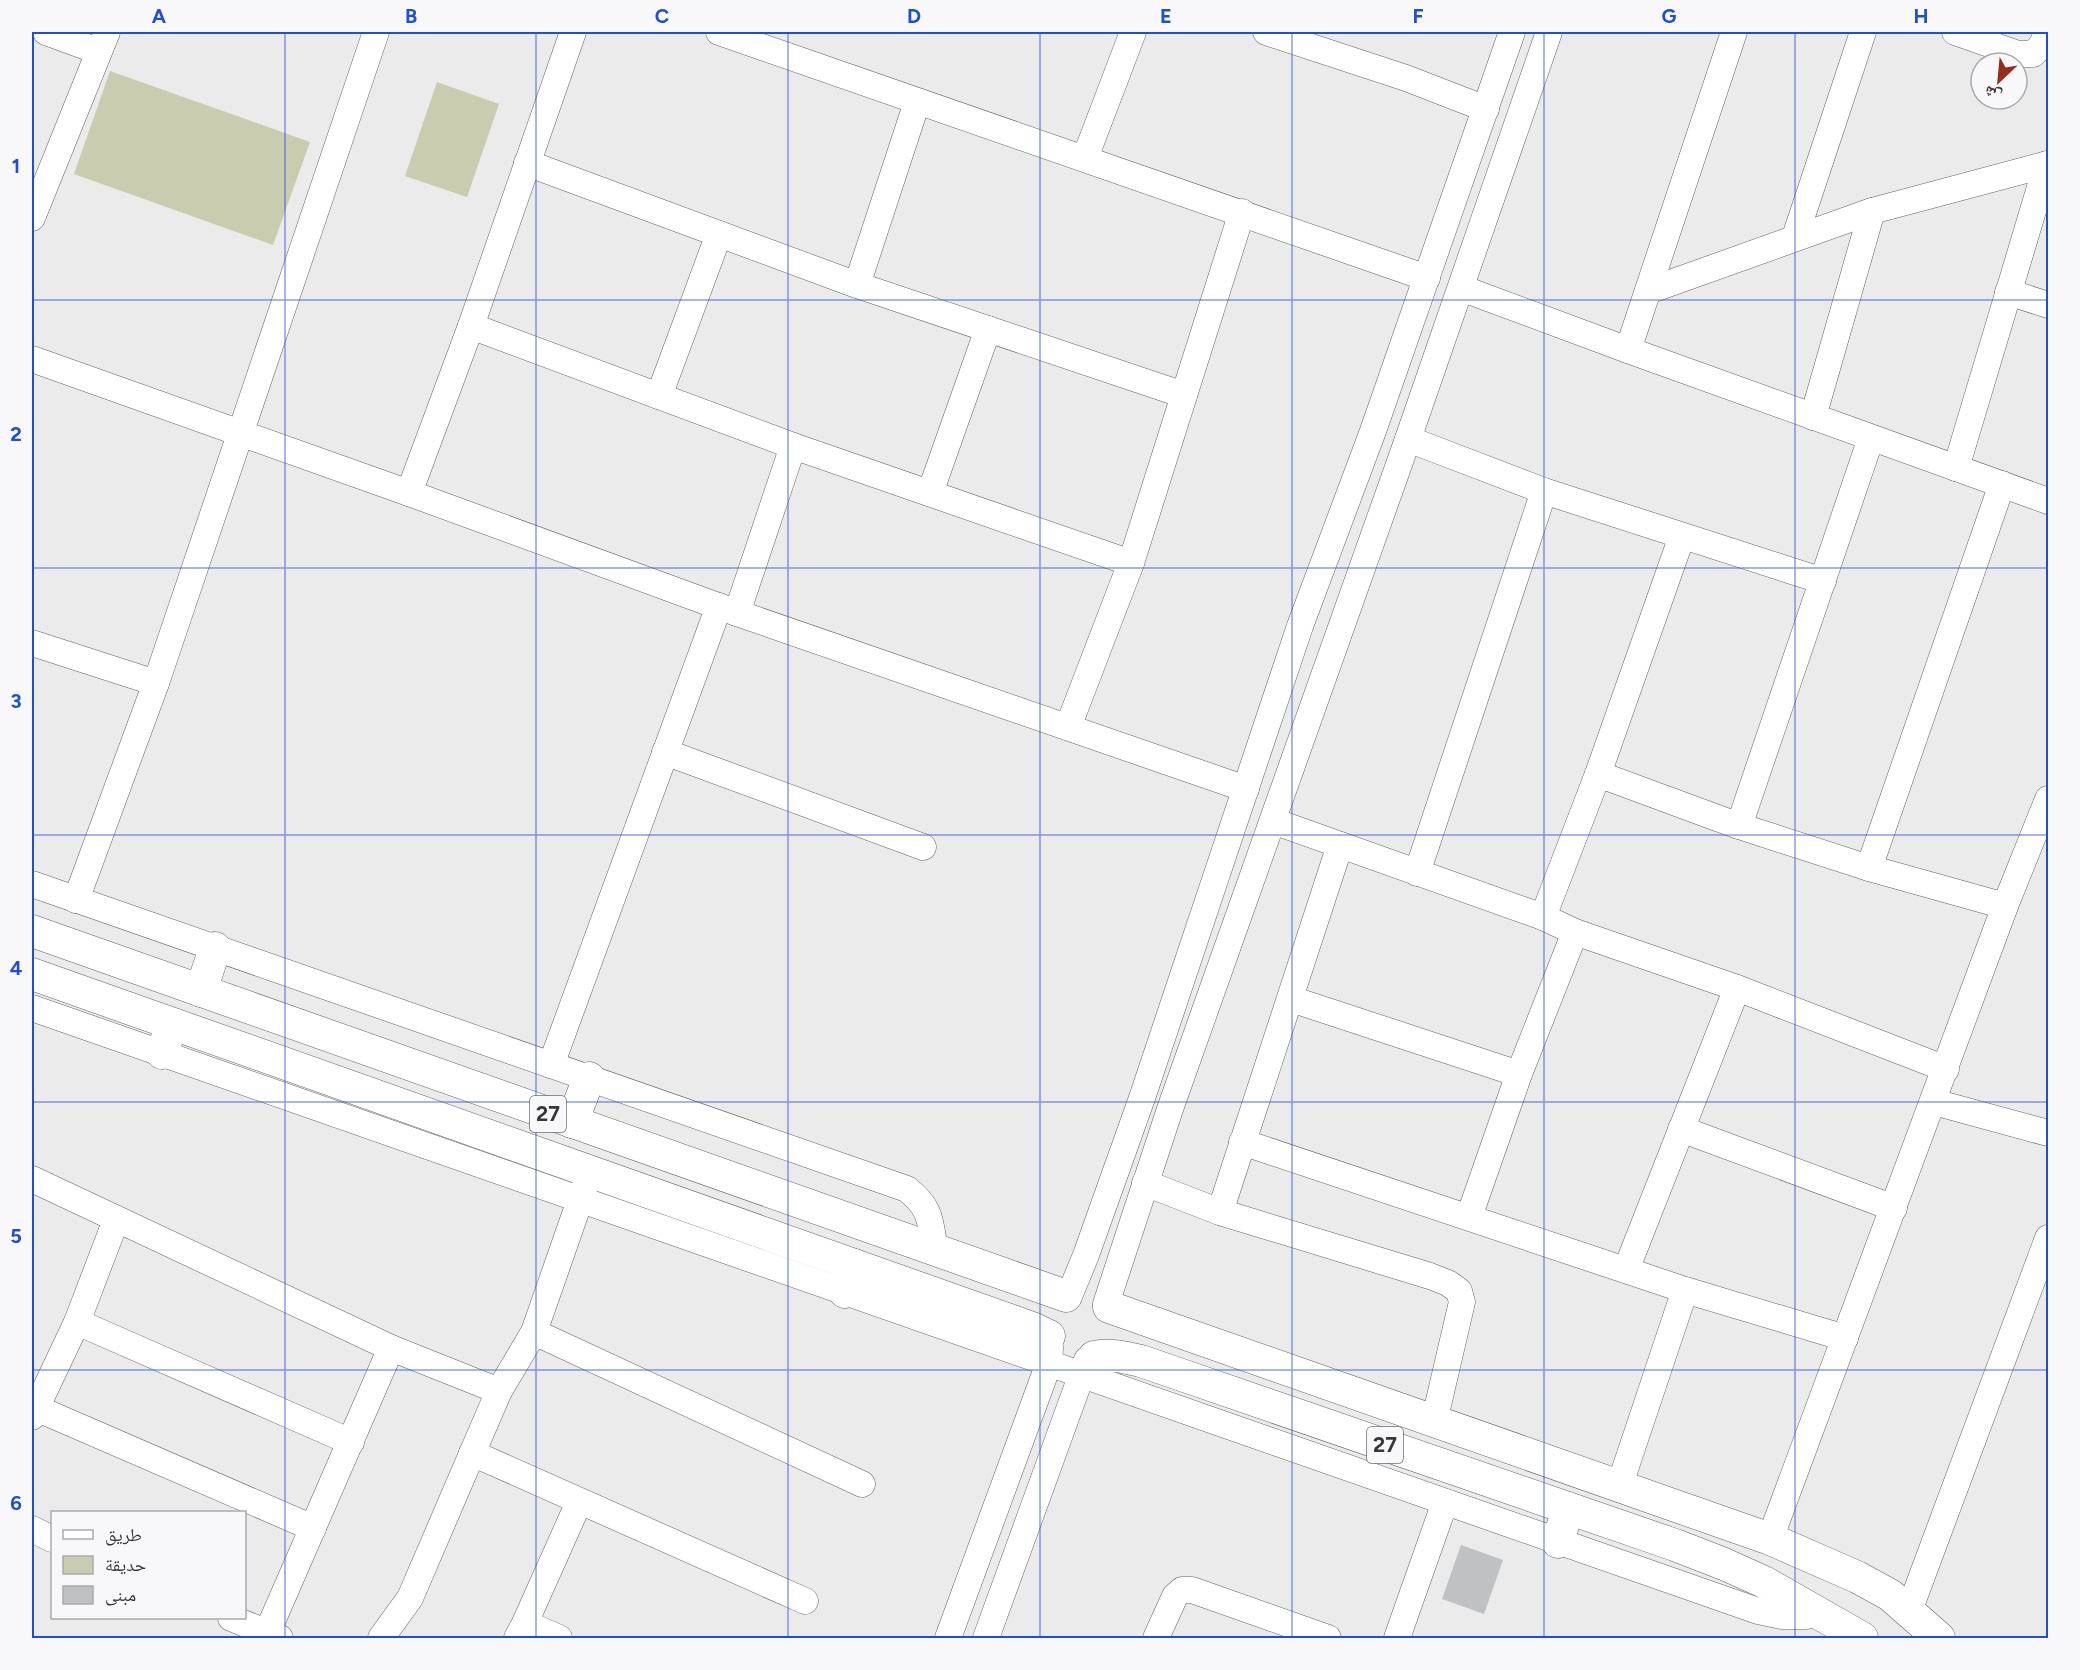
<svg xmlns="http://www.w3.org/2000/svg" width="2080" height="1670" font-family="Figtree,'Noto Naskh Arabic',sans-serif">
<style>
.green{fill:#c9ccae}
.building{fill:#c0c1c2}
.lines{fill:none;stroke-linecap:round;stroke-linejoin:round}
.minor-casing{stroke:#626364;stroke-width:27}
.major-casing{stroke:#626364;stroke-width:33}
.minor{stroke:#fff;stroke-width:26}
.major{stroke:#fff;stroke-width:32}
.grid{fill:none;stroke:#1d4ed8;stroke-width:1.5;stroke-opacity:0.55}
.labels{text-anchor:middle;stroke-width:4.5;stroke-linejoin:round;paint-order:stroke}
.shield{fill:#f8f8fa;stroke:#707071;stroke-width:1.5}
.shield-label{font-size:21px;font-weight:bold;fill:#353636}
.neatline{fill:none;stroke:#1d4ed8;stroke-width:2}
.grid-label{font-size:20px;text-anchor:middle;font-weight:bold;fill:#1d4ed8}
</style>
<rect width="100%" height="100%" fill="#ebebec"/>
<!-- green -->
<g class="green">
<path d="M110 71 310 142 273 245 74 174Z"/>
<path d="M437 82 499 104 467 197 405 176Z"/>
</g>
<!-- building -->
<path class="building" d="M1461 1545 1503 1560 1484 1614 1442 1599Z"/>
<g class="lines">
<defs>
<g id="minor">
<path d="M46 32 98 51"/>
<path d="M719 32 1427 278"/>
<path d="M1266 32 1406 78 1486 109"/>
<path d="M1955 32 2018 54H2033L2042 45 2047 32"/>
<path d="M1085 158 1133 32"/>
<path d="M527 163 857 285 1184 395"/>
<path d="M32 218 107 32"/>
<path d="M1795 237 1863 32"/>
<path d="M857 285 917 102"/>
<path d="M1461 288 1628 350 2048 501"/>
<path d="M1648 291 1872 211 2048 164"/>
<path d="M2008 292 2048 305"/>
<path d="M471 326 793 446 1131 563"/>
<path d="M1628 350 1734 32"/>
<path d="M32 359 409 493 737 613 1246 789"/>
<path d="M659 396 719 234"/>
<path d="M1813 417 1872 211"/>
<path d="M1408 439 1544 491 1823 581"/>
<path d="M1956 468 2047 164"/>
<path d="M409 493 471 326 573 32"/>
<path d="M930 493 988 329"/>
<path d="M737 613 793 446"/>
<path d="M32 643 156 683"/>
<path d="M1068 727 1131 563 1242 212"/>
<path d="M665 752 923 847"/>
<path d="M1598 774 1739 826 1869 868 2005 906"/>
<path d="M1273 821 1543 917 1575 932 1737 988 1946 1069"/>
<path d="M1739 826 1871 438"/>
<path d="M1869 868 2002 484"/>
<path d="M1417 873 1544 491"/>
<path d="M32 884 907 1189C932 1209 930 1221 935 1251"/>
<path d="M76 900 156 683 376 32"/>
<path d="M1543 917 1598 774 1682 536"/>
<path d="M1291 999 1519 1074"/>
<path d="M32 1008 1758 1611 1782 1616H1806L1811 1608"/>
<path d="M551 1065 719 606"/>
<path d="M1934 1102 2048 1133"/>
<path d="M1681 1129 1894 1208"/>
<path d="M1242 1142 1685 1290 1845 1338"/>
<path d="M32 1179 391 1348 499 1391"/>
<path d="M1145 1183 1220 1212 1430 1276 1448 1283 1459 1291 1462 1302 1434 1422"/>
<path d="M1220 1212 1340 845"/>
<path d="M1469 1217 1519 1074 1575 932"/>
<path d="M1626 1270 1737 988"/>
<path d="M1070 1294 1086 1255 1142 1098 1300 626 1373 431 1512 32"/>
<path d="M1106 1304 1170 1109 1408 439 1549 32"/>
<path d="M77 1322 351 1442"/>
<path d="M534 1332 862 1484"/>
<path d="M36 1408 313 1528"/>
<path d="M32 1417 77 1322 116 1220"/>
<path d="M472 1453 805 1601"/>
<path d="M1619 1487 1685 1290"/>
<path d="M32 1529 52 1539"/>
<path d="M1770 1539 2005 906 2048 799"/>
<path d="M1909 1611 2048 1238"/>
<path d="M231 1618 280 1638"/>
<path d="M525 1623 579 1502"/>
<path d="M267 1633 391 1348"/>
<path d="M381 1638 410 1598 499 1391 534 1332 586 1183"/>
<path d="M517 1638 525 1623 559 1638"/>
<path d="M948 1638 1049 1363 1050 1347"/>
<path d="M986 1638 1087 1360"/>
<path d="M1156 1638 1175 1596 1182 1590H1192L1328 1638"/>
<path d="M1397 1638 1445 1502"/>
</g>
<g id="major">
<path d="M32 931 1066 1296"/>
<path d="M32 974 1032 1328 1049 1336"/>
<path d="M201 991 215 948"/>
<path d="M162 1053 172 1024"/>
<path d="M572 1122 589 1078"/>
<path d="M845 1292 854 1265"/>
<path d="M1109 1307 1770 1539 1857 1577 1890 1595 1939 1638"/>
<path d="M1094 1357C1111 1354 1124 1357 1141 1361L1675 1545 1724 1564 1764 1582 1862 1638"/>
<path d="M1558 1542 1568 1508"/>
</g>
</defs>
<!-- minor casing -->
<use href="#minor" class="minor-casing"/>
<!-- major casing -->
<use href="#major" class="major-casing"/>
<!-- minor -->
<use href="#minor" class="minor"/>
<!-- major -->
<use href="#major" class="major"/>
</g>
<!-- grid -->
<path class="grid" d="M285 32V1638M536 32V1638M788 32V1638M1040 32V1638M1292 32V1638M1544 32V1638M1795 32V1638M32 300H2048M32 568H2048M32 835H2048M32 1102H2048M32 1370H2048"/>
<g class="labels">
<!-- shield labels -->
<g class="shield">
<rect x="530" y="1096" width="36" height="36" rx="4.5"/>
<rect x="1367" y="1427" width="36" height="36" rx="4.5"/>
</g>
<g class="shield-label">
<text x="548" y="1121">27</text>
<text x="1385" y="1452">27</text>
</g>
</g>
<!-- border -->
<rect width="2080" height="1670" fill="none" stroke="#f8f8fa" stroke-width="66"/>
<!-- legend -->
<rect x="51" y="1511" width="195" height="108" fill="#f8f8fa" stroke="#aaaaac" stroke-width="1.5"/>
<rect x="63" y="1530" width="30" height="9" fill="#ffffff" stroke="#aaaaac" stroke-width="1.5"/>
<text x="105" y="1541" font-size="18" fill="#353636">طريق</text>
<rect x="63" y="1556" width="30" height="18" fill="#c9ccae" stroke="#aaaaac" stroke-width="1.5"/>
<text x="105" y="1571" font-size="18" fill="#353636">حديقة</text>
<rect x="63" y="1586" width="30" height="18" fill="#c0c1c2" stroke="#aaaaac" stroke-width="1.5"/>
<text x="105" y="1601" font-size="18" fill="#353636">مبنى</text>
<!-- north arrow -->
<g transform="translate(1999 81) rotate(206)"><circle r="28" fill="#f8f8fa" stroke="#aaaaac" stroke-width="1.5"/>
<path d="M0-4.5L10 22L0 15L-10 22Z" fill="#962c1a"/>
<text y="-9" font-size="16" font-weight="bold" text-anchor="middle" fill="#353636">ش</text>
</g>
<rect x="33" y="33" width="2014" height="1604" class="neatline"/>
<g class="grid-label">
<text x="159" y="23">A</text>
<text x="411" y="23">B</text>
<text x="662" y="23">C</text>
<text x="914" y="23">D</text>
<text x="1166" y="23">E</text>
<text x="1418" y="23">F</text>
<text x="1669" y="23">G</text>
<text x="1921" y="23">H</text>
<text x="16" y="173">1</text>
<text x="16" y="441">2</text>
<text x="16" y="708">3</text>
<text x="16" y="975">4</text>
<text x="16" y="1243">5</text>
<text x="16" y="1510">6</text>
</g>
</svg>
